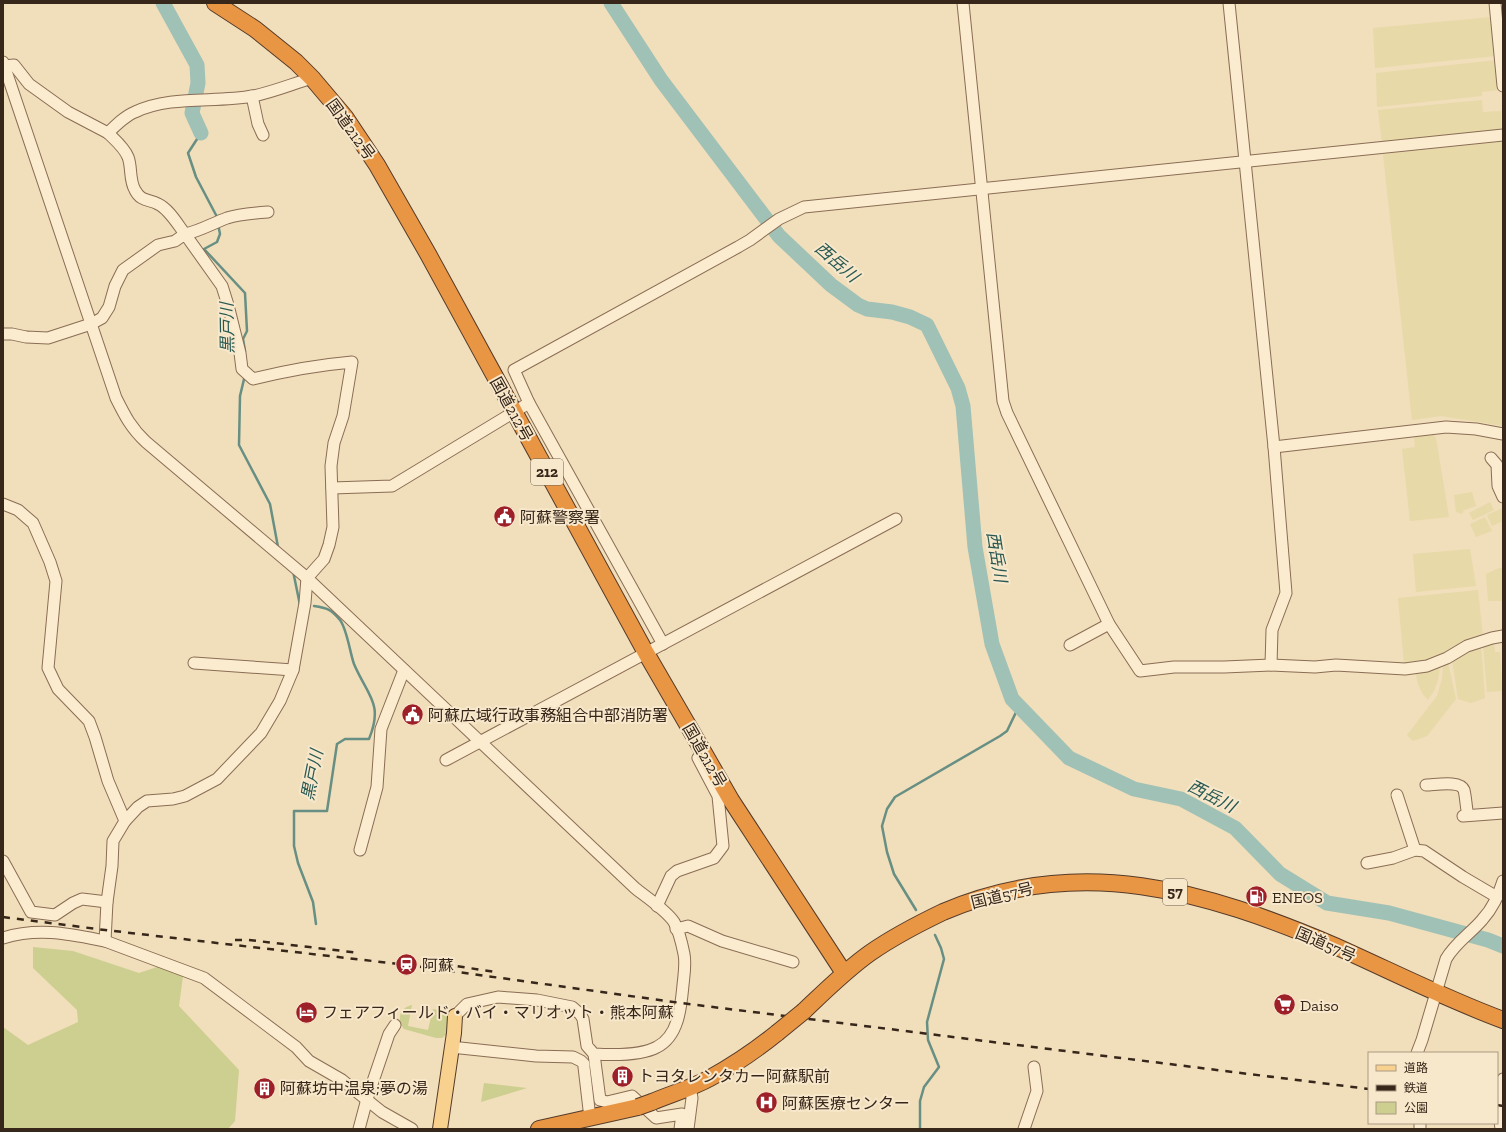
<svg xmlns="http://www.w3.org/2000/svg" width="1506" height="1132" font-family="'Zilla Slab','Noto Sans JP',serif">
<style>
.farmland{fill:#e7d9a8}
.green{fill:#cccf8f}
.lines{fill:none;stroke-linecap:round;stroke-linejoin:round}
.stream{stroke:#678f83;stroke-width:2.5}
.river{stroke:#a0c1b6;stroke-width:15}
.minor-casing{stroke:#896d54;stroke-width:13}
.major-casing{stroke:#563b29;stroke-width:16}
.highway-casing{stroke:#563b29;stroke-width:18}
.minor{stroke:#fbebcf;stroke-width:11}
.major{stroke:#f8d18f;stroke-width:14}
.highway{stroke:#e99644;stroke-width:16}
.rail{stroke:#37261a;stroke-width:2.5;stroke-dasharray:7 7;stroke-linecap:butt}
.highway-bridge-casing{stroke:#563b29;stroke-width:18;stroke-linecap:butt}
.highway-bridge{stroke:#e99644;stroke-width:16}
.labels{text-anchor:middle;stroke-width:4;stroke-linejoin:round;paint-order:stroke}
.shield{fill:#f8e8cb;stroke:#71604f;stroke-width:1}
.shield-label{font-size:15px;font-weight:bold;fill:#37261a}
.street-label{font-size:16px;fill:#37261a;stroke:#f8e8cb}
.poi-label{font-size:16px;fill:#37261a;stroke:#f8e8cb;text-anchor:start}
.water-label{font-size:17px;font-style:italic;fill:#285852;stroke:#f8e8cb}
</style>
<rect width="100%" height="100%" fill="#f1debb"/>
<!-- farmland -->
<g class="farmland">
<path d="M1492 17 1496 56 1375 68 1373 28Z"/>
<path d="M1497 60 1500 90 1482 92V96L1377 107 1376 73Z"/>
<path d="M1482 100 1483 112 1501 111V128L1499 130 1382 144 1378 110Z"/>
<path d="M1500 142 1503 143V426L1441 416 1412 420 1383 154Z"/>
<path d="M1432 433 1436 438 1449 517 1410 521 1402 449 1415 447 1414 436Z"/>
<path d="M1472 492 1476 506 1464 510 1462 514 1456 512 1454 495Z"/>
<path d="M1490 502 1494 510 1473 520 1469 513Z"/>
<path d="M1503 508V521L1492 526 1487 515Z"/>
<path d="M1485 517 1492 531 1476 537 1470 524Z"/>
<path d="M1470 549 1476 586 1416 592 1413 554Z"/>
<path d="M1499 568H1503V601H1488L1486 574Z"/>
<path d="M1478 590 1483 637 1433 659 1404 663 1398 598Z"/>
<path d="M1494 643 1495 652H1500L1502 691 1487 692 1483 644Z"/>
<path d="M1481 645 1485 698 1471 703 1458 699 1452 659Z"/>
<path d="M1448 663 1456 699 1427 736 1413 741 1407 735 1437 696 1442 679 1443 665Z"/>
<path d="M1440 666 1438 680 1434 691 1428 700 1422 693 1418 684 1415 671Z"/>
</g>
<!-- green -->
<g class="green">
<path d="M33 947 73 951 139 973 160 966 183 976 179 1006 239 1070 235 1121 228 1129H3V1027L28 1045 78 1022 77 1010 33 968Z"/>
<path d="M412 1005 408 1026 428 1030 433 1009 444 1011 450 1015 448 1033 442 1038H436L404 1029C396 1020 400 1007 412 1005Z"/>
<path d="M484 1083 527 1088 481 1102Z"/>
</g>
<g class="lines">
<!-- stream -->
<g class="stream">
<path d="M201 133 188 153 196 177 216 215 217 220"/>
<path d="M218 224 220 234 217 242 204 249 245 293 247 331 243 339 245 351"/>
<path d="M245 375 240 396 239 445 270 504 278 547"/>
<path d="M293 571 300 605"/>
<path d="M314 606C327 608 331 609 340 620 347 629 350 653 354 664 367 695 384 703 369 739H345L337 744 327 811H294V846L298 863 313 902 316 924"/>
<path d="M916 910 894 874 887 852 882 826 887 809 895 797 1000 736 1007 731 1019 706"/>
<path d="M920 1129V1101L924 1087 939 1067 928 1040 927 1022 944 959 941 948 935 935"/>
</g>
<!-- river -->
<g class="river">
<path d="M163 3 197 65 198 83 192 113 201 133"/>
<path d="M611 3 661 80 779 236 831 285 858 305 867 309 892 312 910 317 927 325 958 388 963 406 975 547 992 644 1012 699 1069 758 1134 789 1181 799 1235 828 1280 874 1327 903 1389 913 1488 940 1503 946"/>
</g>
<defs>
<g id="minor">
<path d="M963 3 1003 401 1007 413 1109 624 1140 671 1174 667H1224L1271 665 1315 667 1336 665 1405 669 1427 666 1447 658 1467 646 1492 638 1503 636"/>
<path d="M1229 3 1274 447 1286 593 1272 630 1271 665"/>
<path d="M1495 3 1503 86"/>
<path d="M3 62 116 398C125 416 131 428 146 442L307 578 635 888C646 897 666 910 674 922 679 931 682 944 684 954 686 964 684 975 683 985 681 1006 679 1036 657 1047 641 1056 611 1055 594 1054L587 1046 583 1019 580 1014 572 1007 537 1000 498 997 467 1004 455 1016"/>
<path d="M4 66 14 65 29 84 68 112 108 133C116 125 125 116 135 112 171 95 214 103 253 96 273 92 292 84 312 78"/>
<path d="M252 96 258 124 263 135"/>
<path d="M108 133C115 140 124 147 128 157 132 167 129 180 135 190 141 202 149 199 158 204 169 209 178 225 185 234 200 231 213 223 227 218 240 214 254 213 268 212"/>
<path d="M3 334H12L26 337 48 338 91 324 102 318 109 307 115 286 123 270 158 245 175 241 185 234 222 286 228 305 240 353 242 369 253 379C285 371 318 365 352 362L343 416 334 443 331 466 333 527 329 545 324 559 307 578 305 603 293 670 280 701 261 733 217 779 185 796 173 799 147 801 138 807 125 821"/>
<path d="M529 403 663 644"/>
<path d="M1274 447 1446 427 1476 429 1503 434"/>
<path d="M1491 458 1497 465 1498 486 1503 497"/>
<path d="M332 488 392 486 529 403 514 370 738 247 750 240 779 219 804 207 1503 135"/>
<path d="M3 504 18 510 33 523 50 562 56 581 48 668 58 689 89 721 95 737 108 781 125 821 113 841 112 866 107 902 105 941"/>
<path d="M1070 645 1109 624"/>
<path d="M194 663 293 670"/>
<path d="M446 760 896 519"/>
<path d="M1426 785C1435 785 1460 780 1464 790 1466 798 1466 808 1468 815"/>
<path d="M1397 795 1415 850"/>
<path d="M1463 816 1503 813"/>
<path d="M360 850 377 787 381 729 404 670"/>
<path d="M3 861 31 912 55 915 73 903 82 899 107 902"/>
<path d="M1367 863 1393 858 1415 850 1424 851 1463 877 1497 897"/>
<path d="M657 906 671 876 677 871 714 858 723 846 718 796 698 758 704 753"/>
<path d="M676 929 688 926 722 941 793 962"/>
<path d="M3 938C39 927 69 934 105 941L204 978 296 1047 309 1061 342 1080 382 1112 412 1129"/>
<path d="M451 1047 536 1056 573 1057 581 1061 584 1064V1067L590 1118"/>
<path d="M1417 1053 1422 1040 1446 959C1455 943 1471 933 1482 920 1493 908 1498 896 1503 881"/>
<path d="M594 1054 600 1100 607 1102 632 1096 656 1118 682 1114 680 1129"/>
<path d="M1497 1097 1501 1129"/>
<path d="M1497 1097 1500 1094 1503 1079"/>
<path d="M359 1129 367 1099 389 1034 395 1025"/>
<path d="M688 1129 692 1098 690 1087"/>
<path d="M1024 1129 1037 1091 1034 1067"/>
<path d="M1420 1129V1123"/>
</g>
<path id="major" d="M440 1129 454 1033 455 1016"/>
<g id="highway">
<path d="M215 3 255 29 296 62 312 78 345 117 377 165 428 254 646 653 704 753 731 800 844 973"/>
<path d="M804 1011C825 991 846 970 870 953 893 937 918 924 943 912 1080 853 1205 891 1335 946 1391 971 1446 999 1503 1020"/>
<path d="M652 1102C671 1094 692 1088 710 1078 734 1065 756 1050 777 1033"/>
<path d="M539 1129 638 1107"/>
</g>
</defs>
<!-- minor casing -->
<use href="#minor" class="minor-casing"/>
<!-- major casing -->
<use href="#major" class="major-casing"/>
<!-- highway casing -->
<use href="#highway" class="highway-casing"/>
<!-- minor -->
<use href="#minor" class="minor"/>
<!-- major -->
<use href="#major" class="major"/>
<!-- highway -->
<use href="#highway" class="highway"/>
<!-- rail -->
<g class="rail">
<path d="M3 917 105 930 407 965 681 1003 1369 1089"/>
<path d="M235 940H249L360 953"/>
<path d="M430 962 495 972"/>
<path d="M1497 1105 1503 1106"/>
</g>
<defs>
<g id="highway-bridge">
<path d="M777 1033 804 1011"/>
<path d="M638 1107 652 1102"/>
</g>
</defs>
<!-- highway-bridge casing -->
<use href="#highway-bridge" class="highway-bridge-casing"/>
<!-- highway-bridge -->
<use href="#highway-bridge" class="highway-bridge"/>
</g>
<!-- icons -->
<defs>
<symbol id="civic-disc" viewBox="-11 -11 22 22"><circle r="9.5" fill="#9d2028" stroke="#f8e8cb"/><path d="M-.6-6.5H3V-4.5H.6V-3L4-1V1h2V6H-6V1h2V-1L-.6-3ZM-1.2 2.5V6h2.4V2.5Z" fill="#fff"/></symbol>
<symbol id="fuel-disc" viewBox="-11 -11 22 22"><circle r="9.5" fill="#9d2028" stroke="#f8e8cb"/><path d="M-5.5-6h7V0h2V4h1.3V-2.5L3-4.5l.8-.8L6-3V5H2.5V1h-1V6h-7ZM-4.2-4.7v3.2H.2V-4.7Z" fill="#fff"/></symbol>
<symbol id="station-disc" viewBox="-11 -11 22 22"><circle r="9.5" fill="#9d2028" stroke="#f8e8cb"/><path d="M-3-6H3Q5-6 5-4V2Q5 4 3 4L4.5 6H3L1.5 4h-3L-3 6H-4.5L-3 4Q-5 4-5 2V-4Q-5-6-3-6ZM-3.5-4v3h7v-3ZM-3.5 1v1.5H-2V1ZM2 1v1.5H3.5V1Z" fill="#fff"/></symbol>
<symbol id="supermarket-disc" viewBox="-11 -11 22 22"><circle r="9.5" fill="#9d2028" stroke="#f8e8cb"/><path d="M-6-5.5h2.5l.6 2H6L4.5 2H-2.5L-4.4-4H-6ZM-1.5 3.2a1.3 1.3 0 1 0 .1 0ZM3 3.2a1.3 1.3 0 1 0 .1 0Z" fill="#fff"/></symbol>
<symbol id="hotel-disc" viewBox="-11 -11 22 22"><circle r="9.5" fill="#9d2028" stroke="#f8e8cb"/><path d="M-6-4.5h1.5V1H6V5H4.5V3h-9V5H-6ZM-4 0a1.8 1.8 0 1 1 3.6 0ZM.5 0V-2.5h3Q6-2.5 6 0Z" fill="#fff"/></symbol>
<symbol id="building-disc" viewBox="-11 -11 22 22"><circle r="9.5" fill="#9d2028" stroke="#f8e8cb"/><path d="M-4-6H4V6H1V3H-1V6H-4ZM-2.5-4.3h1.7v1.8h-1.7ZM.8-4.3h1.7v1.8H.8ZM-2.5-1h1.7V.8h-1.7ZM.8-1h1.7V.8H.8Z" fill="#fff"/></symbol>
<symbol id="hospital-disc" viewBox="-11 -11 22 22"><circle r="9.5" fill="#9d2028" stroke="#f8e8cb"/><path d="M-5-5h3v3.5h4V-5h3V5h-3V1.5h-4V5h-3Z" fill="#fff"/></symbol>
</defs>
<g fill-rule="evenodd">
<use href="#civic-disc" x="492" y="504" width="25" height="25"/>
<use href="#civic-disc" x="400" y="702" width="25" height="25"/>
<use href="#fuel-disc" x="1244" y="884" width="25" height="25"/>
<use href="#station-disc" x="394" y="952" width="25" height="25"/>
<use href="#supermarket-disc" x="1272" y="992" width="25" height="25"/>
<use href="#hotel-disc" x="294" y="1000" width="25" height="25"/>
<use href="#building-disc" x="610" y="1064" width="25" height="25"/>
<use href="#building-disc" x="252" y="1076" width="25" height="25"/>
<use href="#hospital-disc" x="754" y="1090" width="25" height="25"/>
</g>
<g class="labels">
<!-- shield labels -->
<g class="shield">
<rect x="531" y="459" width="32" height="26" rx="3"/>
<rect x="1163" y="879" width="24" height="26" rx="3"/>
</g>
<g class="shield-label">
<text x="547" y="477">212</text>
<text x="1175" y="897">57</text>
</g>
<!-- street labels -->
<g class="street-label">
<text transform="translate(351 129) rotate(54)" y="6">国道212号</text>
<text transform="translate(512 409) rotate(61)" y="6">国道212号</text>
<text transform="translate(705 755) rotate(60)" y="6">国道212号</text>
<text transform="translate(1002 895) rotate(-14)" y="6">国道57号</text>
<text transform="translate(1326 944) rotate(23)" y="6">国道57号</text>
</g>
<!-- poi labels -->
<g class="poi-label">
<text x="520" y="523">阿蘇警察署</text>
<text x="428" y="721">阿蘇広域行政事務組合中部消防署</text>
<text x="1272" y="903">ENEOS</text>
<text x="422" y="971">阿蘇</text>
<text x="1300" y="1011">Daiso</text>
<text x="322" y="1018">フェアフィールド・バイ・マリオット・熊本阿蘇</text>
<text x="638" y="1082">トヨタレンタカー阿蘇駅前</text>
<text x="280" y="1094">阿蘇坊中温泉;夢の湯</text>
<text x="782" y="1109">阿蘇医療センター</text>
</g>
<!-- water labels -->
<g class="water-label">
<text transform="translate(837 262) rotate(41)" y="6">西岳川</text>
<text transform="translate(227 328) rotate(-91)" y="6">黒戸川</text>
<text transform="translate(997 557) rotate(81)" y="6">西岳川</text>
<text transform="translate(312 775) rotate(-79)" y="6">黒戸川</text>
<text transform="translate(1212 796) rotate(27)" y="6">西岳川</text>
</g>
</g>
<!-- border -->
<rect width="1506" height="1132" fill="none" stroke="#37261a" stroke-width="8"/>
<!-- legend -->
<rect x="1368" y="1052" width="130" height="72" fill="#f8e8cb" stroke="#ab9a84"/>
<rect x="1376" y="1065" width="20" height="6" fill="#f8d18f" stroke="#ab9a84"/>
<text x="1404" y="1072" font-size="12" fill="#37261a">道路</text>
<rect x="1376" y="1085" width="20" height="6" fill="#37261a" stroke="#ab9a84"/>
<text x="1404" y="1092" font-size="12" fill="#37261a">鉄道</text>
<rect x="1376" y="1102" width="20" height="12" fill="#cccf8f" stroke="#ab9a84"/>
<text x="1404" y="1112" font-size="12" fill="#37261a">公園</text>
</svg>
